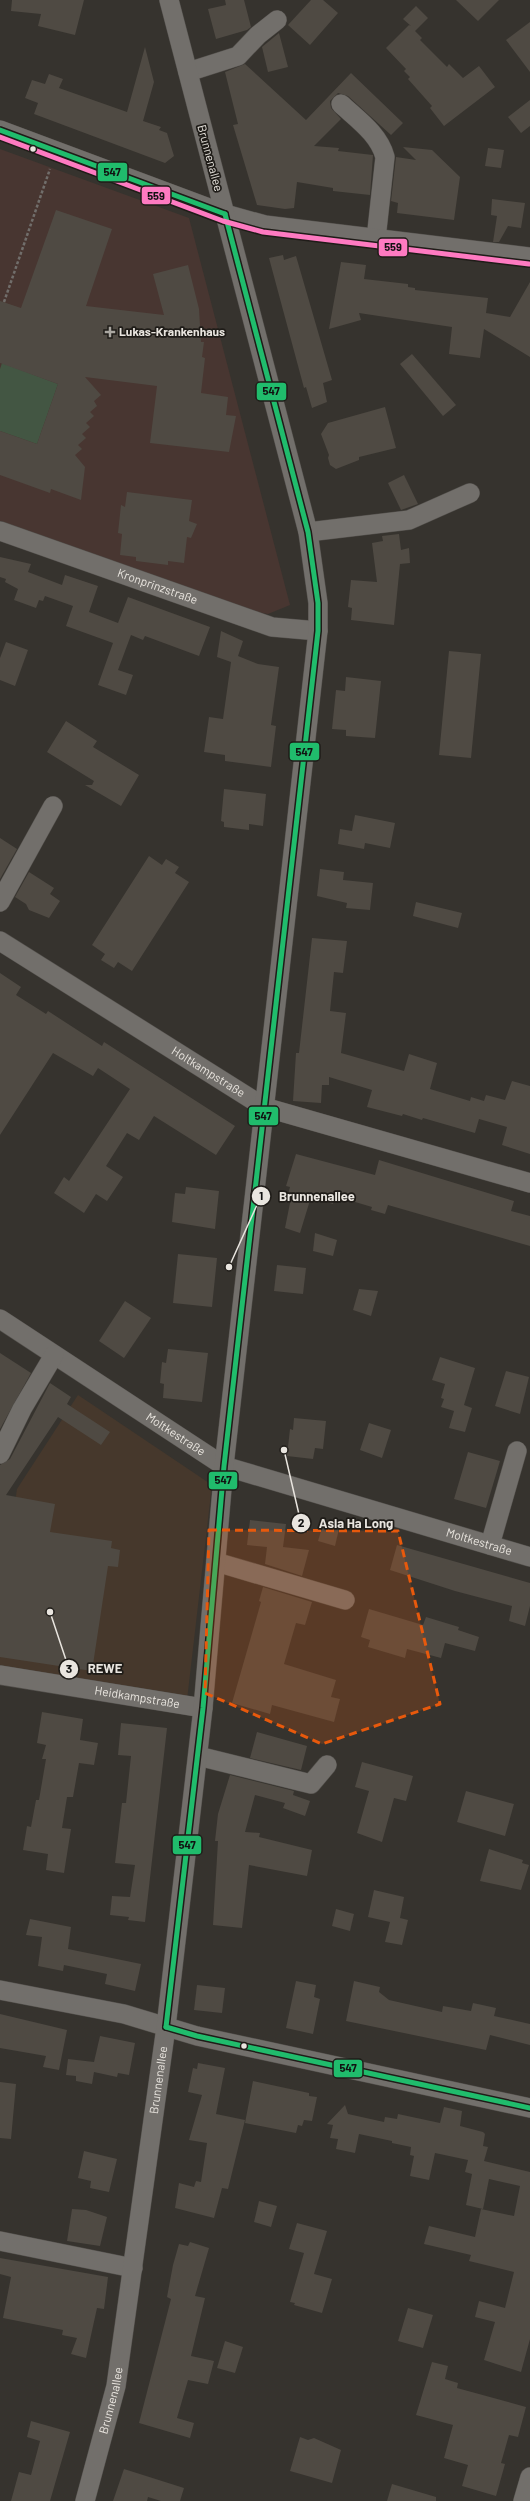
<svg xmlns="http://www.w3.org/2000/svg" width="530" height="2501" font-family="Barlow,sans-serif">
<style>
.commercial{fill:#46382c}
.medical{fill:#483631}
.green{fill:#435643}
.building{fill:#4f4a43}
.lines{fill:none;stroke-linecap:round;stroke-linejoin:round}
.minor-casing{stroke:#524f4b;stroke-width:20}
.path{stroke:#716e6b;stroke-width:2.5;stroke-dasharray:3 2;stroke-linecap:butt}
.minor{stroke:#726f6b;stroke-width:19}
.bus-1-casing{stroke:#1f1c18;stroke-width:8}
.bus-2-casing{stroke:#1f1c18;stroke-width:8}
.bus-1{stroke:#20bc6c;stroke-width:5}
.bus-2{stroke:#fe7ac1;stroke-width:5}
.marked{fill:#e8590c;fill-opacity:0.2;stroke:#e8590c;stroke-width:3;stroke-dasharray:8 5;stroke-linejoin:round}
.bus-dot{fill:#e9e5df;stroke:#1f1c18;stroke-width:1.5}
.poi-dot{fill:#aaa7a1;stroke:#1f1c18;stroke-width:1.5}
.labels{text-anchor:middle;stroke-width:3.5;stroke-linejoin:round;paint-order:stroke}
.street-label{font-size:12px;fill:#e9e5df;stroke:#1f1c18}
.poi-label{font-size:12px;font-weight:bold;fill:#e9e5df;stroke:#1f1c18;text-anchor:start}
.leader{fill:none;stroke:#e9e5df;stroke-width:1.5}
.callout-dot{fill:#e9e5df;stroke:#1f1c18;stroke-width:1.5}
.mark-label{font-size:12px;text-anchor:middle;font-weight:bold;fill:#111}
.callout-label{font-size:13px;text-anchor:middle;font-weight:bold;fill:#e9e5df;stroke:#1f1c18;stroke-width:3.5;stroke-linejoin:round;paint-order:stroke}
.line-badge{stroke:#1f1c18;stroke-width:1.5}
.pale-badge-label{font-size:11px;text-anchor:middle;font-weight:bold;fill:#111}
</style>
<rect width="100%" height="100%" fill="#36332e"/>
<!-- commercial -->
<path class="commercial" d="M78 1395 212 1485 187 1700 0 1670V1527L15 1503 17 1489Z"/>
<!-- medical -->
<path class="medical" d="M0 149 189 218 290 605 268 614 257 612 0 521Z"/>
<!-- green -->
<path class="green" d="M2 363 58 384 37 444 0 431V369Z"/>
<!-- building -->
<g class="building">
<path d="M12 0H84L75 35 38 26 41 14 11 11Z"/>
<path d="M225 0H244L251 27 247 30 216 39 208 9 226 5Z"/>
<path d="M311 0H323L338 13 310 45 288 25Z"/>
<path d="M456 0H499L478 21Z"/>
<path d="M416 6 428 18 415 31 422 38 420 40 447 67 449 64 463 78 479 66 495 87 444 126 430 108 432 106 408 79 410 77 404 71 406 69 386 48 409 25 411 26 403 19Z"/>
<path d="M530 22V72L506 40Z"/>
<path d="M279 33 288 67 268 72 262 47Z"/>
<path d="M145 47 154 82 143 121 161 127 159 130 167 133 174 156 165 163 34 114 38 103 25 98 32 80 45 84 49 74 63 79 59 88 127 112Z"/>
<path d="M245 64 306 120 351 73 403 123 391 135 348 96 338 93 330 101 331 108 341 119 314 146 339 148 338 151 373 155 370 195 333 191V188L297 182 294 208 285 209 257 205 233 125 238 124 225 72Z"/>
<path d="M530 100V126L521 133 508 117Z"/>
<path d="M403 147 432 150 460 177 454 220 397 213 398 203 391 201 396 157 416 160Z"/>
<path d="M488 148 504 150 501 168 485 166Z"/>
<path d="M492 199 525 203 521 228 508 226 499 242H493L497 216 491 215Z"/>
<path d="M56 210 112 229 86 306 164 315 153 274 188 265 199 309 201 342H204L202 357 205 358 201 393 228 397 226 415 236 416 229 452 150 443 157 386 85 377 101 395 94 401 97 406 90 412 94 416 86 423 90 427 82 434 86 438 78 445 82 449 75 455 85 467 81 500 51 489 50 493 0 475V431L37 444 58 384 0 363V301L21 308Z"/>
<path d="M283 255 284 260 296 256 332 380 323 383 327 402 312 408 306 387 304 388 269 258Z"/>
<path d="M341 262 366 265 364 279 408 284V287L415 288V290L488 298 486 313 510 317 530 282V357L484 329 480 358 449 354 452 327 359 313 361 320 329 329Z"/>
<path d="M412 354 456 405 443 416 400 364Z"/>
<path d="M385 407 396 448 359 457V460L336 469 330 465 328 458 329 455 321 434 328 423Z"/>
<path d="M404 475 418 504 401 510 388 483Z"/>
<path d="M127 492 192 500 189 521 197 524 191 538 187 537 184 563 168 561V565L136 561V557L120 555 122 534 118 533 121 505 125 507Z"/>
<path d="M399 534 401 550 409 548 410 563 400 564 394 625 351 620 352 608 348 607 351 580 377 582 372 543 383 541 382 536Z"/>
<path d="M0 557 31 564 28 572 62 585 65 575 98 586 89 612 118 623 128 597 210 627 199 656 145 636 143 640 131 635 118 670 133 675 126 695 98 685 113 643 66 626 73 606 45 596 43 601 39 600 36 608 14 600 18 589 5 582 6 579 0 577Z"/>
<path d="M221 631 243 641 238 656 258 664 279 667 271 725 276 726 271 767 225 761V755L204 752 209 717 223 719 231 662 217 657Z"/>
<path d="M6 642 28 650 15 686 0 680V658Z"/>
<path d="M449 651 481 654 471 758 439 755Z"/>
<path d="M346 677 381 681 375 738 346 736V730L332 729 336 690 345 691Z"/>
<path d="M66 721 97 741 93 747 139 775 121 806 85 785H92L94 781 47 752Z"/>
<path d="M224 789 266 794 263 826 249 824V830L224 827V822L221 821Z"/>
<path d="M355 815 395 823 390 848 365 843 364 849 338 844 340 829 352 831Z"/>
<path d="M0 838 17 849 0 879Z"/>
<path d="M149 856 162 865 166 859 179 867 175 873 189 882 132 971 118 962 114 968 101 960 105 954 92 945Z"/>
<path d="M320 869 344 872 343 880 373 883 370 910 346 908 347 903 317 896Z"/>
<path d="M29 872 54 888 50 894 60 901 49 918 29 910 26 904 15 897Z"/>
<path d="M416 902 462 913 458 928 413 916Z"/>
<path d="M312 938 347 941 343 973 334 972 330 1011 346 1013 341 1053 404 1071 409 1054 437 1063 430 1089 470 1101 471 1097 484 1101 486 1095 505 1100 512 1081 530 1086V1154L502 1145 507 1127 479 1119 475 1133 423 1118 422 1120 403 1114 402 1116 367 1107 372 1090 329 1077V1085H322L321 1103 293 1101 296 1053H299Z"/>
<path d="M0 973 21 987 16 995 46 1014 48 1011 102 1046 104 1042 235 1126 216 1155 154 1116 139 1140 127 1133 106 1166 123 1177 107 1201 96 1194 84 1213 54 1193 64 1177 69 1181 130 1089 98 1068 93 1076 53 1053 0 1135Z"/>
<path d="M296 1154 375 1175 379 1160 514 1201 511 1211 530 1216V1246L388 1205 385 1214 371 1210 372 1207 335 1196 333 1204 311 1197 300 1233 285 1228 290 1203 286 1202 290 1187 286 1186Z"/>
<path d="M186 1187 219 1191 215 1229 172 1222 175 1193 185 1194Z"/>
<path d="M315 1233 337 1240 333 1256 313 1251Z"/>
<path d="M178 1254 217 1258 212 1307 173 1303Z"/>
<path d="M277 1265 306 1268 303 1294 274 1291Z"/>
<path d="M359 1289 378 1291 371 1316 353 1310Z"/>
<path d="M125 1301 151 1318 124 1358 99 1341Z"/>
<path d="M168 1349 208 1353 202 1402 163 1398 164 1384 160 1383 162 1362 166 1363Z"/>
<path d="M0 1353 31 1373 0 1429Z"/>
<path d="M440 1357 475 1368 464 1405 472 1408 465 1432 449 1428 454 1411 441 1407 444 1399 441 1398 445 1384 432 1380Z"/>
<path d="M506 1371 529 1377 520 1414 495 1406Z"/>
<path d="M50 1383 71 1397 67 1404 110 1432 101 1445 58 1417 6 1495 55 1504 50 1532 112 1541 111 1548 120 1550 118 1567 108 1566 92 1671 0 1657V1465L10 1459Z"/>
<path d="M294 1418 326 1421 323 1449 315 1448 313 1459 287 1456 290 1429 293 1430Z"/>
<path d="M369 1423 391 1430 382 1458 360 1450Z"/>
<path d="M468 1452 500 1461 486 1508 454 1499Z"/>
<path d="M250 1520 286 1524 283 1547 309 1550 302 1576 265 1564 267 1547 247 1545Z"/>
<path d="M323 1524 339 1529 335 1546 318 1541Z"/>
<path d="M397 1545 530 1583V1606L525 1626 509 1621 512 1606 455 1591 390 1570Z"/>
<path d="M263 1587 312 1602 305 1625 296 1623 284 1664 336 1680 331 1697 340 1699 334 1722 272 1705 270 1714 232 1703 261 1602 259 1601Z"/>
<path d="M369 1609 423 1625 426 1617 459 1627 458 1630 479 1637 475 1651 445 1643 441 1658 407 1649 405 1658 368 1647 370 1640 361 1637Z"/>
<path d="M42 1712 83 1719 80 1740 98 1743 94 1765 79 1763 73 1797H67L62 1828 71 1829 64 1873 46 1870 48 1854 23 1850 27 1826 31 1827 36 1800H39L46 1759H42L46 1745 37 1743Z"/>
<path d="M121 1723 167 1728 145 1922 128 1920 129 1917 110 1915 112 1896 130 1897 135 1865 115 1863 122 1803H126L131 1756 118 1755Z"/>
<path d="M257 1732 307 1746 301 1770 250 1758Z"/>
<path d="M362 1762 413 1776 406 1801 394 1798 382 1842 357 1833 369 1791 355 1787Z"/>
<path d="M230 1775 294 1791 293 1795 310 1801 305 1816 283 1808 285 1803 255 1795 245 1832 260 1833 259 1837 312 1850 307 1876 249 1865 242 1928 213 1925 218 1841H215L218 1814Z"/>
<path d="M466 1791 514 1804 505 1836 457 1822Z"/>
<path d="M489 1849 523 1860 522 1863 529 1865 521 1890 480 1881Z"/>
<path d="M374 1890 404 1897 400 1918 408 1920 402 1945 385 1942 390 1922 368 1917Z"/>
<path d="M336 1909 354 1914 350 1931 332 1926Z"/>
<path d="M30 1919 71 1927 68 1949 141 1964 135 1991 105 1984 107 1974 64 1965 63 1971 38 1966 42 1937 26 1935Z"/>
<path d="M296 1981 316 1985 314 1997 320 1999 313 2034 286 2028Z"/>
<path d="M354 1981 380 1987 379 1992 389 2000 442 2012 443 2006 471 2011 473 2003 496 2008 494 2016 530 2024V2045L490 2035 486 2050 346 2021Z"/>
<path d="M197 1985 225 1988 222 2013 194 2010Z"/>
<path d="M0 2014 67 2030 59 2070 43 2067 46 2056 0 2048Z"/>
<path d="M100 2036 135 2043 129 2075 118 2073 117 2077 94 2072 92 2084 76 2081V2076L66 2075 68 2059 94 2062Z"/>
<path d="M198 2063 225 2068 216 2114 245 2120 228 2189 222 2188 214 2218 175 2208 179 2183 194 2187 196 2181 201 2182 207 2143 189 2140 202 2095 188 2092 193 2068 197 2069Z"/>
<path d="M253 2081 309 2093V2096L317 2097 312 2121 304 2120 302 2126 298 2125 296 2133 245 2123Z"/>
<path d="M0 2082 16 2084 11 2139 0 2138Z"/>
<path d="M345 2105 348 2114 384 2122 385 2117 397 2119 398 2114 440 2123 444 2107 462 2111 460 2126 483 2132 485 2134 483 2146 488 2147 484 2161 530 2172V2339L521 2372 484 2360 495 2322 475 2317 479 2301 505 2308 514 2272 469 2261 471 2255 424 2244 429 2226 475 2237 481 2209 514 2216 520 2186 489 2179 483 2209 466 2205 472 2174 465 2172 468 2160 435 2153 429 2180 410 2176 414 2156 410 2155 411 2147 392 2143V2141L359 2134 355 2153 336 2149 338 2139 330 2138 333 2125 327 2124Z"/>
<path d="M84 2151 117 2159 109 2192 90 2188 91 2181 78 2178Z"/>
<path d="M259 2201 277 2206 271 2227 254 2222Z"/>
<path d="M72 2209 86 2210 107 2217 100 2246 67 2241Z"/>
<path d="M297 2223 327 2231 314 2274 332 2279 322 2313 294 2305 295 2303 290 2302 304 2253 289 2249Z"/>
<path d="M190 2242 209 2248 195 2296 205 2298 191 2356 214 2361 208 2384 188 2380 177 2418 194 2423 190 2438 139 2423 171 2299 167 2297 173 2265 179 2244 188 2246Z"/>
<path d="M0 2258 108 2277 104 2309 97 2308 86 2358 71 2354 77 2338 62 2335 63 2330 3 2318 11 2277 0 2274Z"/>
<path d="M408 2308 433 2315 423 2348 398 2341Z"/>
<path d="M225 2341 243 2347 235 2373 217 2368Z"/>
<path d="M432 2362 448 2366 445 2379 458 2383 457 2388 526 2407 518 2437 509 2435 501 2463 505 2464 496 2496 462 2486 468 2465 444 2458 453 2425 416 2415Z"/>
<path d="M31 2421 70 2432 50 2501H11L19 2472 31 2475 40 2441 27 2437Z"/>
<path d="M300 2437 308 2440 314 2438 341 2450 332 2483 290 2471Z"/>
<path d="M124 2469 184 2488 180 2501H161L148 2497 147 2501H113Z"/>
<path d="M392 2484 436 2497V2501H387Z"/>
</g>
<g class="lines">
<defs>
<g id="minor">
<path d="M188 72 238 56 258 35 277 20"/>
<path d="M341 104C357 119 379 134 385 157L376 239"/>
<path d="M0 130 225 214 265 225 530 257"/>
<path id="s1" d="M0 531 272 627 318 631"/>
<path d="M308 532 409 520 470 493"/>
<path d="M0 902 53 806"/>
<path id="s2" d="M0 941 264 1107 530 1183"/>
<path id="s3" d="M0 1319 224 1466 530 1557"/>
<path d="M0 1454 22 1409 54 1355"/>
<path d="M490 1545 517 1451"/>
<path d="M216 1562 345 1600"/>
<path id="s4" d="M0 1675 203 1708"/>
<path d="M198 1756 311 1784 327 1765"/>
<path d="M0 1990 124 2014 197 2036 530 2108"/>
<path d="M0 2241 133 2268"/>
<path id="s5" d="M85 2501 116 2386 166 2027 203 1708 224 1466 318 631V603L308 532 169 0"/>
<path d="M523 2501 530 2477"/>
</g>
</defs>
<!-- minor casing -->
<use href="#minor" class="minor-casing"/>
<!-- path -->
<path class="path" d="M4 302 50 169"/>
<!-- minor -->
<use href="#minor" class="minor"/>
<defs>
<g id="bus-1">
<path d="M0 130 225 214"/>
<path d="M166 2027 203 1708 224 1466 318 631V603L308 532 225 214"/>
<path d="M166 2027 197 2036 530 2108"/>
</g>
<path id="bus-2" d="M0 137 223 221 263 232 529 264"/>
</defs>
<!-- bus-1 casing -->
<use href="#bus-1" class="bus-1-casing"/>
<!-- bus-2 casing -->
<use href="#bus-2" class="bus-2-casing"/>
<!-- bus-1 -->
<use href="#bus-1" class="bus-1"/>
<!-- bus-2 -->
<use href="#bus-2" class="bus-2"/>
</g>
<!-- marked area -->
<path class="marked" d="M209 1530 398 1531 440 1704 322 1744 205 1693Z"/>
<!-- markers -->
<g class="bus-dot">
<circle cx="33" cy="149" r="3.5"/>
<circle cx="244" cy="2046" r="3.5"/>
</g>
<path class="poi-dot" d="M108 326h4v4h4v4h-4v4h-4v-4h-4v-4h4z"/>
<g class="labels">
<!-- street labels -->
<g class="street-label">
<text transform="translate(210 158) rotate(75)" y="4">Brunnenallee</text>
<text dy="4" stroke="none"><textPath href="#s1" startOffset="167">Kronprinzstraße</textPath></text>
<text dy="4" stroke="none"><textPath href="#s2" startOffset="246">Holtkampstraße</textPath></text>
<text dy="4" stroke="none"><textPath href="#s3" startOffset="210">Moltkestraße</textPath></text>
<text dy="4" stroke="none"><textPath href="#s3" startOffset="534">Moltkestraße</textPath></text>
<text dy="4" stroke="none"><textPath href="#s4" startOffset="139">Heidkampstraße</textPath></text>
<text dy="4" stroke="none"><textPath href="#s5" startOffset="428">Brunnenallee</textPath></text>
<text dy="4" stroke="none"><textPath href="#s5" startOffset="104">Brunnenallee</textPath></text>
</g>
<!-- poi labels -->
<g class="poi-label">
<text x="119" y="336">Lukas-Krankenhaus</text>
</g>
</g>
<!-- callouts -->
<path class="leader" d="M229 1267L261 1196M284 1450L301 1523M50 1612L69 1669"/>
<g class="callout-dot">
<circle cx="229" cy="1267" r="4"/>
<circle cx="284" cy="1450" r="4"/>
<circle cx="50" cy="1612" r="4"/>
<circle cx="261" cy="1196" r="10"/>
<circle cx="301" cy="1523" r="10"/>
<circle cx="69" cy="1669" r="10"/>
</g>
<g class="mark-label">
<text x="261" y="1200">1</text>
<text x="301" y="1527">2</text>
<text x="69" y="1673">3</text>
</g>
<g class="callout-label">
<text x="317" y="1201">Brunnenallee</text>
<text x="356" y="1528">Asia Ha Long</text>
<text x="105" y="1673">REWE</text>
</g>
<g class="line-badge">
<rect x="97" y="162" width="31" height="20" rx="4" fill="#20bc6c"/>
<rect x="141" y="186" width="30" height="19" rx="4" fill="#fe7ac1"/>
<rect x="378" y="238" width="30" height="19" rx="4" fill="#fe7ac1"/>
<rect x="256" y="382" width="31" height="19" rx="4" fill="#20bc6c"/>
<rect x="289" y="742" width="31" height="19" rx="4" fill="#20bc6c"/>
<rect x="248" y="1106" width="31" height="20" rx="4" fill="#20bc6c"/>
<rect x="208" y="1471" width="30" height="19" rx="4" fill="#20bc6c"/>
<rect x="172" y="1835" width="30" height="20" rx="4" fill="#20bc6c"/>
<rect x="333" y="2059" width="30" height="19" rx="4" fill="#20bc6c"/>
</g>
<g class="pale-badge-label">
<text x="112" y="176">547</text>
<text x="156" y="200">559</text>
<text x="393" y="251">559</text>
<text x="271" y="395">547</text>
<text x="304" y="756">547</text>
<text x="263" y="1120">547</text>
<text x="223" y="1484">547</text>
<text x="187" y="1849">547</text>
<text x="348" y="2072">547</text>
</g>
</svg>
